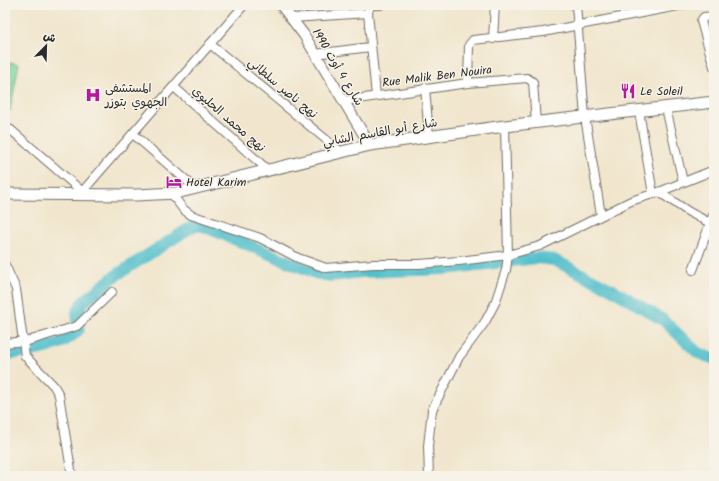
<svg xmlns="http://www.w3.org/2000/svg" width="719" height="481" font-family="Kalam,'Playpen Sans Arabic',sans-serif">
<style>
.green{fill:#7cd499;stroke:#548062}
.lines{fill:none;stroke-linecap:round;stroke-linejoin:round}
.river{stroke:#53bfcc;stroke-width:12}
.minor-casing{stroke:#706c64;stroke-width:10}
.tertiary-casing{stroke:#706c64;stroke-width:12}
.secondary-casing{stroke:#706c64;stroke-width:13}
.minor{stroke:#fff;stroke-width:8}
.tertiary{stroke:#fff;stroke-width:10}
.secondary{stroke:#fff;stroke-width:11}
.labels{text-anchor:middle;stroke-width:3;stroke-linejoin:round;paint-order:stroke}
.street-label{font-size:12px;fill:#2b2b2b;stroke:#f7f3e8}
.poi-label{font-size:12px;fill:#2b2b2b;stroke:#f7f3e8;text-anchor:start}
</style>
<rect width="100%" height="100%" fill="#f7f3e8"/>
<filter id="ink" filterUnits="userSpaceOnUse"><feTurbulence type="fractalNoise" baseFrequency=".025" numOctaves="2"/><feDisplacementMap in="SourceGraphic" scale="8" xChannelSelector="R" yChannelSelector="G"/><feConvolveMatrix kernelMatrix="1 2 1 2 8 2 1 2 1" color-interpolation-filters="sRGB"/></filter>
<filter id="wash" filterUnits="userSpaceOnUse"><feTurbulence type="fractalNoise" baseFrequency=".012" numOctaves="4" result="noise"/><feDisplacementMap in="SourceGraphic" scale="16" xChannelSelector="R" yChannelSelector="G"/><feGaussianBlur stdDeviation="0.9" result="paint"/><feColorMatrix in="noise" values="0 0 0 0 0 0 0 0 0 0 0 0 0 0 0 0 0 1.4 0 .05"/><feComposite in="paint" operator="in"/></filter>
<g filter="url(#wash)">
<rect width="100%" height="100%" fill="#f1e6cd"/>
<!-- green -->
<path class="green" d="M5 61 19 64 10 111 5 110Z"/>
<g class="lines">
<!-- river -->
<path class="river" d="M5 354C27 352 65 348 79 329L77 313 82 303 115 276 193 226H203L315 273 331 276 361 272 445 269 537 258 554 260 615 291 663 320 698 353 714 359"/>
</g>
</g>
<g filter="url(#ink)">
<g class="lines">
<defs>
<g id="minor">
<path d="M370 5 368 13 376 96"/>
<path d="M373 5H381"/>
<path d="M576 5 585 117 601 215"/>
<path d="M714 16 704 17 701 21 714 67"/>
<path d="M292 18 368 13"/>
<path d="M493 39 495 5"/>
<path d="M210 44 340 151"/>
<path d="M315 54 370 47"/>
<path d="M468 83 469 45 473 40 543 32 683 5"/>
<path d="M174 87 268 170"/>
<path d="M425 88 429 136"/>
<path d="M344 101 468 83 527 78 533 82 536 123"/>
<path d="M666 108 683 182"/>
<path d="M639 111 653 194"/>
<path d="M5 127 11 130 85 194"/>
<path d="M133 134 194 187"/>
<path d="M82 192 244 5"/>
<path d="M659 192 689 212 714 225"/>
<path d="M171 193 183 209 191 215 260 238 298 258 326 268 373 264H419L459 261 508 255 540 246 631 201 659 192 714 170"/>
<path d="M5 265 16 289 25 356 54 386 59 395 72 476"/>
<path d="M693 270 714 213"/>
<path d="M5 343 28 341 77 326 112 292"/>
<path d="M429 476 428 446 432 410 459 357 485 322 495 303 506 270 508 255 505 126"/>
</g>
<path id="tertiary" d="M281 5 304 35 370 145"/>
<path id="secondary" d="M5 194 136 195 176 193 370 145 505 126 714 102"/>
</defs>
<!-- minor casing -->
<use href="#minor" class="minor-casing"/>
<!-- tertiary casing -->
<use href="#tertiary" class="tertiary-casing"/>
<!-- secondary casing -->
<use href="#secondary" class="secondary-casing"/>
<!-- minor -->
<use href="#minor" class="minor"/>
<!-- tertiary -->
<use href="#tertiary" class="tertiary"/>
<!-- secondary -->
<use href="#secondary" class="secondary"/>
</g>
</g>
<!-- icons -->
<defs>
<symbol id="restaurant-bare" viewBox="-9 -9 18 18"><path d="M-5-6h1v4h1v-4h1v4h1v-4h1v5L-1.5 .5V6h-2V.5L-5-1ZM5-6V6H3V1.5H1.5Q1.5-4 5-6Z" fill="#b5179e" stroke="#f7f3e8" stroke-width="2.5" paint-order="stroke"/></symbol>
<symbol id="hospital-bare" viewBox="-9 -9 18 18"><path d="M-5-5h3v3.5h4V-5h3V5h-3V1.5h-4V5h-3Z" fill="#b5179e" stroke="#f7f3e8" stroke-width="2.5" paint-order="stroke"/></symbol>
<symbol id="hotel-bare" viewBox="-9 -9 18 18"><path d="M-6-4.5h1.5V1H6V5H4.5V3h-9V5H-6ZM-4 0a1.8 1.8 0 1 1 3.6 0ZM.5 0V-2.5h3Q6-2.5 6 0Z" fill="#b5179e" stroke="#f7f3e8" stroke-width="2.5" paint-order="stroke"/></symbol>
</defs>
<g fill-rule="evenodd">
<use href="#restaurant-bare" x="617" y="80" width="22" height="22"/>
<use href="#hospital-bare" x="82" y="84" width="22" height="22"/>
<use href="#hotel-bare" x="163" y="171" width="22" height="22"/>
</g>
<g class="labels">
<!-- street labels -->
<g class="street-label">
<text transform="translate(338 67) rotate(59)" y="4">شارع 4 أوت 1990</text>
<text transform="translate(437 76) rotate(-7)" y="4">Rue Malik Ben Nouira</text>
<text transform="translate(283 88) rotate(40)" y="4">نهج ناصر سلطاني</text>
<text transform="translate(229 119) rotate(41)" y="4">نهج محمد الحليوي</text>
<text transform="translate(380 132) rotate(-10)" y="4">شارع أبو القاسم الشابي</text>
</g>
<!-- poi labels -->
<g class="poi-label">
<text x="105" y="92">المستشفى<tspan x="105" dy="14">الجهوي بتوزر</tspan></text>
<text x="640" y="95">Le Soleil</text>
<text x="186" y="186">Hotel Karim</text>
</g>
</g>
<!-- margin -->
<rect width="719" height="481" fill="none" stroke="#f7f3e8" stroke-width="20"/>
<!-- north arrow -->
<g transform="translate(46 46) rotate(23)" stroke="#f7f3e8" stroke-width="3" paint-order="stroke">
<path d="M0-3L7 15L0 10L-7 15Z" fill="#2b2b2b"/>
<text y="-6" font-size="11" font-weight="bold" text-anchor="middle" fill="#2b2b2b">ش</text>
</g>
</svg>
